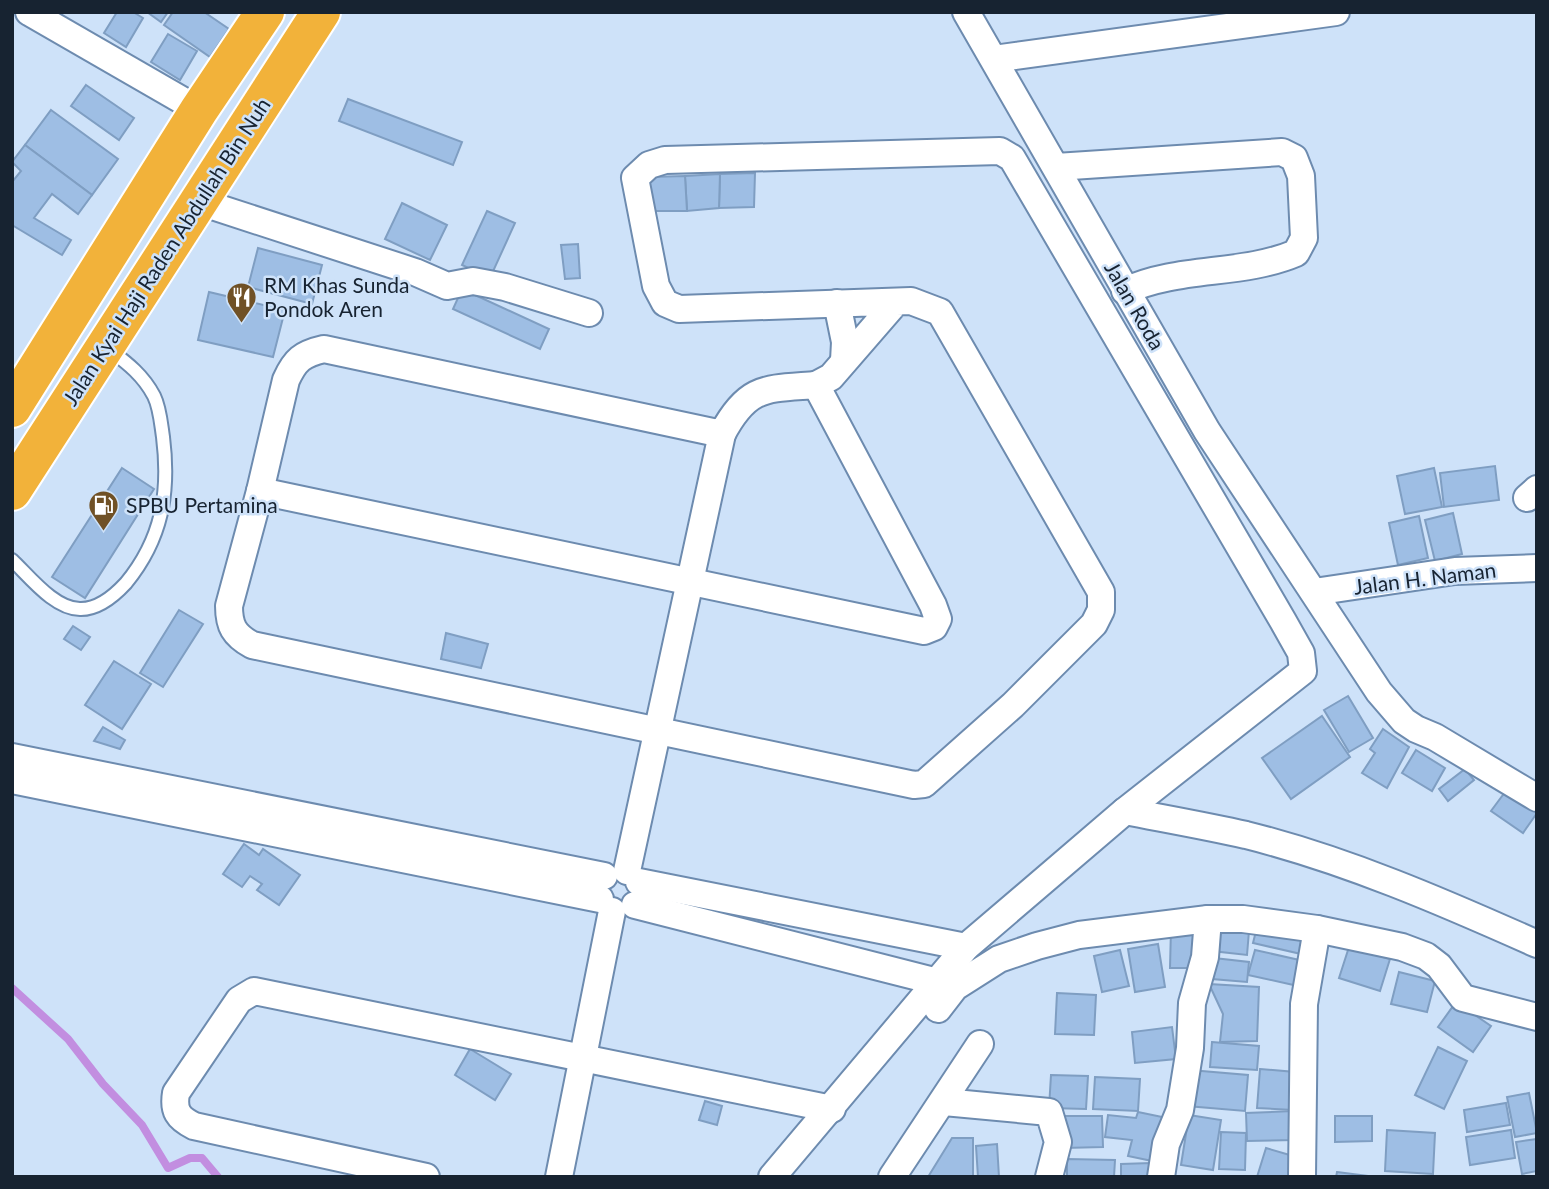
<svg xmlns="http://www.w3.org/2000/svg" width="1549" height="1189" font-family="Lato,sans-serif">
<style>
.lines{fill:none;stroke-linecap:round;stroke-linejoin:round}
.stream{stroke:#c28ee0;stroke-width:8}
.building{fill:#9ebee4;stroke:#7f9ec2;stroke-width:2}
.service-casing{stroke:#6d8baf;stroke-width:16}
.minor-casing{stroke:#6d8baf;stroke-width:30}
.trunk-casing{stroke:#fff;stroke-width:42}
.service{stroke:#fff;stroke-width:12}
.minor{stroke:#fff;stroke-width:26}
.trunk{stroke:#f2b23a;stroke-width:38}
.labels{text-anchor:middle;stroke-width:5;stroke-linejoin:round;paint-order:stroke}
.street-label{font-size:21px;fill:#172331;stroke:#cee2f9}
.poi-label{font-size:21px;fill:#172331;stroke:#cee2f9;text-anchor:start}
</style>
<rect width="100%" height="100%" fill="#cee2f9"/>
<g class="lines">
<!-- stream -->
<path class="stream" d="M12 988 68 1039 103 1084 142 1125 168 1168 190 1158H202L218 1177"/>
</g>
<!-- building -->
<g class="building">
<path d="M117 12H133L143 18 126 47 104 33Z"/>
<path d="M147 12H168L161 22Z"/>
<path d="M173 12H204L229 29 210 57 164 25Z"/>
<path d="M168 34 197 51 180 80 151 62Z"/>
<path d="M86 85 134 118 119 140 71 106Z"/>
<path d="M348 99 462 142 453 165 339 121Z"/>
<path d="M51 110 118 159 92 195 25 145Z"/>
<path d="M25 145 92 195 78 214 52 194 34 218 71 240 62 255 12 225V182L21 171 12 162Z"/>
<path d="M755 173 754 207 719 208 720 174Z"/>
<path d="M720 174 719 208 687 211 685 176Z"/>
<path d="M685 176 687 211H650V177Z"/>
<path d="M402 203 447 225 430 260 385 239Z"/>
<path d="M487 211 515 223 490 278 462 265Z"/>
<path d="M578 244 580 278 565 279 561 245Z"/>
<path d="M258 248 322 265 312 304 248 287Z"/>
<path d="M462 289 549 329 540 349 453 309Z"/>
<path d="M209 292 285 310 273 357 198 340Z"/>
<path d="M1495 466 1499 500 1444 507 1440 473Z"/>
<path d="M122 468 154 489 85 598 52 577Z"/>
<path d="M1434 468 1442 507 1405 514 1397 476Z"/>
<path d="M1453 513 1462 554 1435 561 1425 520Z"/>
<path d="M1419 516 1428 558 1398 565 1389 523Z"/>
<path d="M179 610 203 624 163 687 140 673Z"/>
<path d="M73 626 90 637 81 650 64 639Z"/>
<path d="M446 633 488 644 481 668 441 659Z"/>
<path d="M114 661 151 684 122 729 85 705Z"/>
<path d="M1348 696 1373 738 1349 752 1324 710Z"/>
<path d="M1322 716 1350 757 1291 799 1262 758Z"/>
<path d="M103 727 125 740 120 749 94 741Z"/>
<path d="M1383 729 1409 747 1387 788 1362 773 1375 753 1370 749Z"/>
<path d="M1416 750 1445 768 1432 791 1402 773Z"/>
<path d="M1465 769 1474 780 1448 801 1439 789Z"/>
<path d="M1511 784 1537 802V813L1523 833 1491 811Z"/>
<path d="M244 844 259 855 263 849 300 875 279 905 257 890 262 884 250 876 242 887 223 874Z"/>
<path d="M1258 923 1305 934 1301 954 1253 943Z"/>
<path d="M1171 928H1196L1195 968H1170Z"/>
<path d="M1214 928 1249 931 1247 955 1212 951Z"/>
<path d="M1158 944 1165 987 1135 992 1128 949Z"/>
<path d="M1349 947 1390 959 1380 991 1339 978Z"/>
<path d="M1120 950 1129 986 1102 992 1094 956Z"/>
<path d="M1255 950 1304 961 1298 986 1248 975Z"/>
<path d="M1214 958 1249 962 1247 982 1212 979Z"/>
<path d="M1399 972 1435 981 1427 1012 1391 1004Z"/>
<path d="M1209 984 1259 987 1257 1041 1220 1042 1223 1014Z"/>
<path d="M1057 993 1096 995 1094 1035 1055 1034Z"/>
<path d="M1456 1002 1491 1026 1473 1052 1438 1027Z"/>
<path d="M1172 1027 1176 1059 1135 1063 1132 1032Z"/>
<path d="M1212 1042 1259 1046 1257 1070 1210 1067Z"/>
<path d="M1438 1047 1467 1061 1444 1109 1415 1095Z"/>
<path d="M470 1049 511 1074 495 1100 455 1075Z"/>
<path d="M1260 1069 1295 1072 1293 1110 1257 1108Z"/>
<path d="M1190 1070 1248 1075 1245 1111 1187 1106Z"/>
<path d="M1051 1075 1088 1076 1086 1109 1049 1108Z"/>
<path d="M1095 1077 1140 1079 1138 1111 1093 1109Z"/>
<path d="M1529 1093 1537 1133 1515 1137 1507 1097Z"/>
<path d="M705 1101 722 1106 717 1125 699 1120Z"/>
<path d="M1506 1103 1510 1125 1467 1132 1464 1110Z"/>
<path d="M1293 1111 1294 1140 1247 1141 1246 1113Z"/>
<path d="M1138 1112 1167 1118 1157 1162 1128 1156 1132 1140 1105 1137 1108 1115 1136 1118Z"/>
<path d="M1189 1115 1221 1120 1213 1170 1181 1165Z"/>
<path d="M1063 1116H1102L1103 1147 1064 1148Z"/>
<path d="M1335 1116H1372V1141L1335 1142Z"/>
<path d="M1387 1130 1435 1133 1433 1174 1385 1171Z"/>
<path d="M1511 1130 1515 1158 1470 1165 1466 1137Z"/>
<path d="M1221 1132 1246 1133 1245 1170 1219 1169Z"/>
<path d="M952 1138H973V1177H928Z"/>
<path d="M1537 1139V1171L1522 1174 1516 1142Z"/>
<path d="M997 1144 999 1177H978L976 1146Z"/>
<path d="M1266 1148 1300 1158 1294 1177H1257Z"/>
<path d="M1067 1159 1115 1160 1114 1177H1067Z"/>
<path d="M1151 1163 1152 1177H1121V1164Z"/>
<path d="M1337 1172 1376 1177H1336Z"/>
</g>
<g class="lines">
<defs>
<path id="service" d="M12 560C29 576 55 610 81 609 99 609 114 596 126 583 162 539 170 493 163 437 161 424 160 408 154 396 143 375 127 363 110 350"/>
<g id="minor">
<path d="M29 12 199 110"/>
<path d="M966 12 1207 431 1379 692 1404 721 1416 729 1435 737 1537 798"/>
<path d="M994 59 1336 12"/>
<path d="M1056 167 1282 152 1294 158 1301 176 1304 238 1296 253C1242 276 1178 266 1125 291"/>
<path d="M200 202 415 272 447 286 473 281 505 287 589 313"/>
<path d="M837 303 845 342 844 361"/>
<path d="M260 491 286 380C295 360 302 354 324 349L722 434C748 385 766 389 816 385"/>
<path d="M1527 498 1537 489"/>
<path d="M1314 592 1455 571 1537 568"/>
<path d="M12 757 604 876"/>
<path d="M12 780 600 899"/>
<path d="M1125 811C1166 819 1206 826 1246 835 1346 860 1443 902 1537 944"/>
<path d="M627 871 722 434"/>
<path d="M639 882 966 947"/>
<path d="M635 905 938 982"/>
<path d="M938 1009 955 987 999 959 1037 946 1079 935 1208 919H1243L1317 929 1402 947 1426 956 1439 966 1463 998 1537 1017"/>
<path d="M944 1102 1049 1112 1058 1142 1049 1177"/>
<path d="M426 1177 194 1126C178 1118 173 1111 176 1093L239 1000 254 991 832 1109"/>
<path d="M559 1177 612 911"/>
<path d="M772 1177 966 947 1125 811 1303 671 1301 653 1283 621 1012 158 1000 151 665 160 649 165 635 178 656 286 665 303 679 309 911 301 940 312 1101 592V610L1094 624 1013 705 924 784 914 785 252 645C234 635 229 626 229 606L260 491 924 631 934 627 938 619 933 605 816 385 831 377 896 302"/>
<path d="M892 1177 980 1044"/>
<path d="M1161 1177 1166 1144 1180 1110 1190 1048 1192 1003 1205 957 1208 919"/>
<path d="M1302 1177 1304 1004 1317 929"/>
</g>
<g id="trunk">
<path d="M12 408 199 110 265 12"/>
<path d="M12 491 321 12"/>
</g>
</defs>
<!-- service casing -->
<use href="#service" class="service-casing"/>
<!-- minor casing -->
<use href="#minor" class="minor-casing"/>
<!-- trunk casing -->
<use href="#trunk" class="trunk-casing"/>
<!-- service -->
<use href="#service" class="service"/>
<!-- minor -->
<use href="#minor" class="minor"/>
<!-- trunk -->
<use href="#trunk" class="trunk"/>
</g>
<!-- icons -->
<defs>
<symbol id="restaurant-pin" viewBox="-11 -11 22 30"><path d="M0 17L-7.5 6A9.5 9.5 0 1 1 7.5 6Z" fill="#705126" stroke="#cee2f9"/><path d="M-5-6h1v4h1v-4h1v4h1v-4h1v5L-1.5 .5V6h-2V.5L-5-1ZM5-6V6H3V1.5H1.5Q1.5-4 5-6Z" fill="#fff"/></symbol>
<symbol id="fuel-pin" viewBox="-11 -11 22 30"><path d="M0 17L-7.5 6A9.5 9.5 0 1 1 7.5 6Z" fill="#705126" stroke="#cee2f9"/><path d="M-5.5-6h7V0h2V4h1.3V-2.5L3-4.5l.8-.8L6-3V5H2.5V1h-1V6h-7ZM-4.2-4.7v3.2H.2V-4.7Z" fill="#fff"/></symbol>
</defs>
<g fill-rule="evenodd">
<use href="#restaurant-pin" x="224" y="280" width="35" height="47"/>
<use href="#fuel-pin" x="86" y="488" width="35" height="47"/>
</g>
<g class="labels">
<!-- street labels -->
<g class="street-label">
<text transform="translate(167 252) rotate(-57)" y="7">Jalan Kyai Haji Raden Abdullah Bin Nuh</text>
<text transform="translate(1134 306) rotate(60)" y="7">Jalan Roda</text>
<text transform="translate(1425 579) rotate(-7)" y="7">Jalan H. Naman</text>
</g>
<!-- poi labels -->
<g class="poi-label">
<text x="264" y="293">RM Khas Sunda<tspan x="264" dy="24">Pondok Aren</tspan></text>
<text x="126" y="513">SPBU Pertamina</text>
</g>
</g>
<!-- border -->
<rect width="1549" height="1189" fill="none" stroke="#172331" stroke-width="28"/>
</svg>
